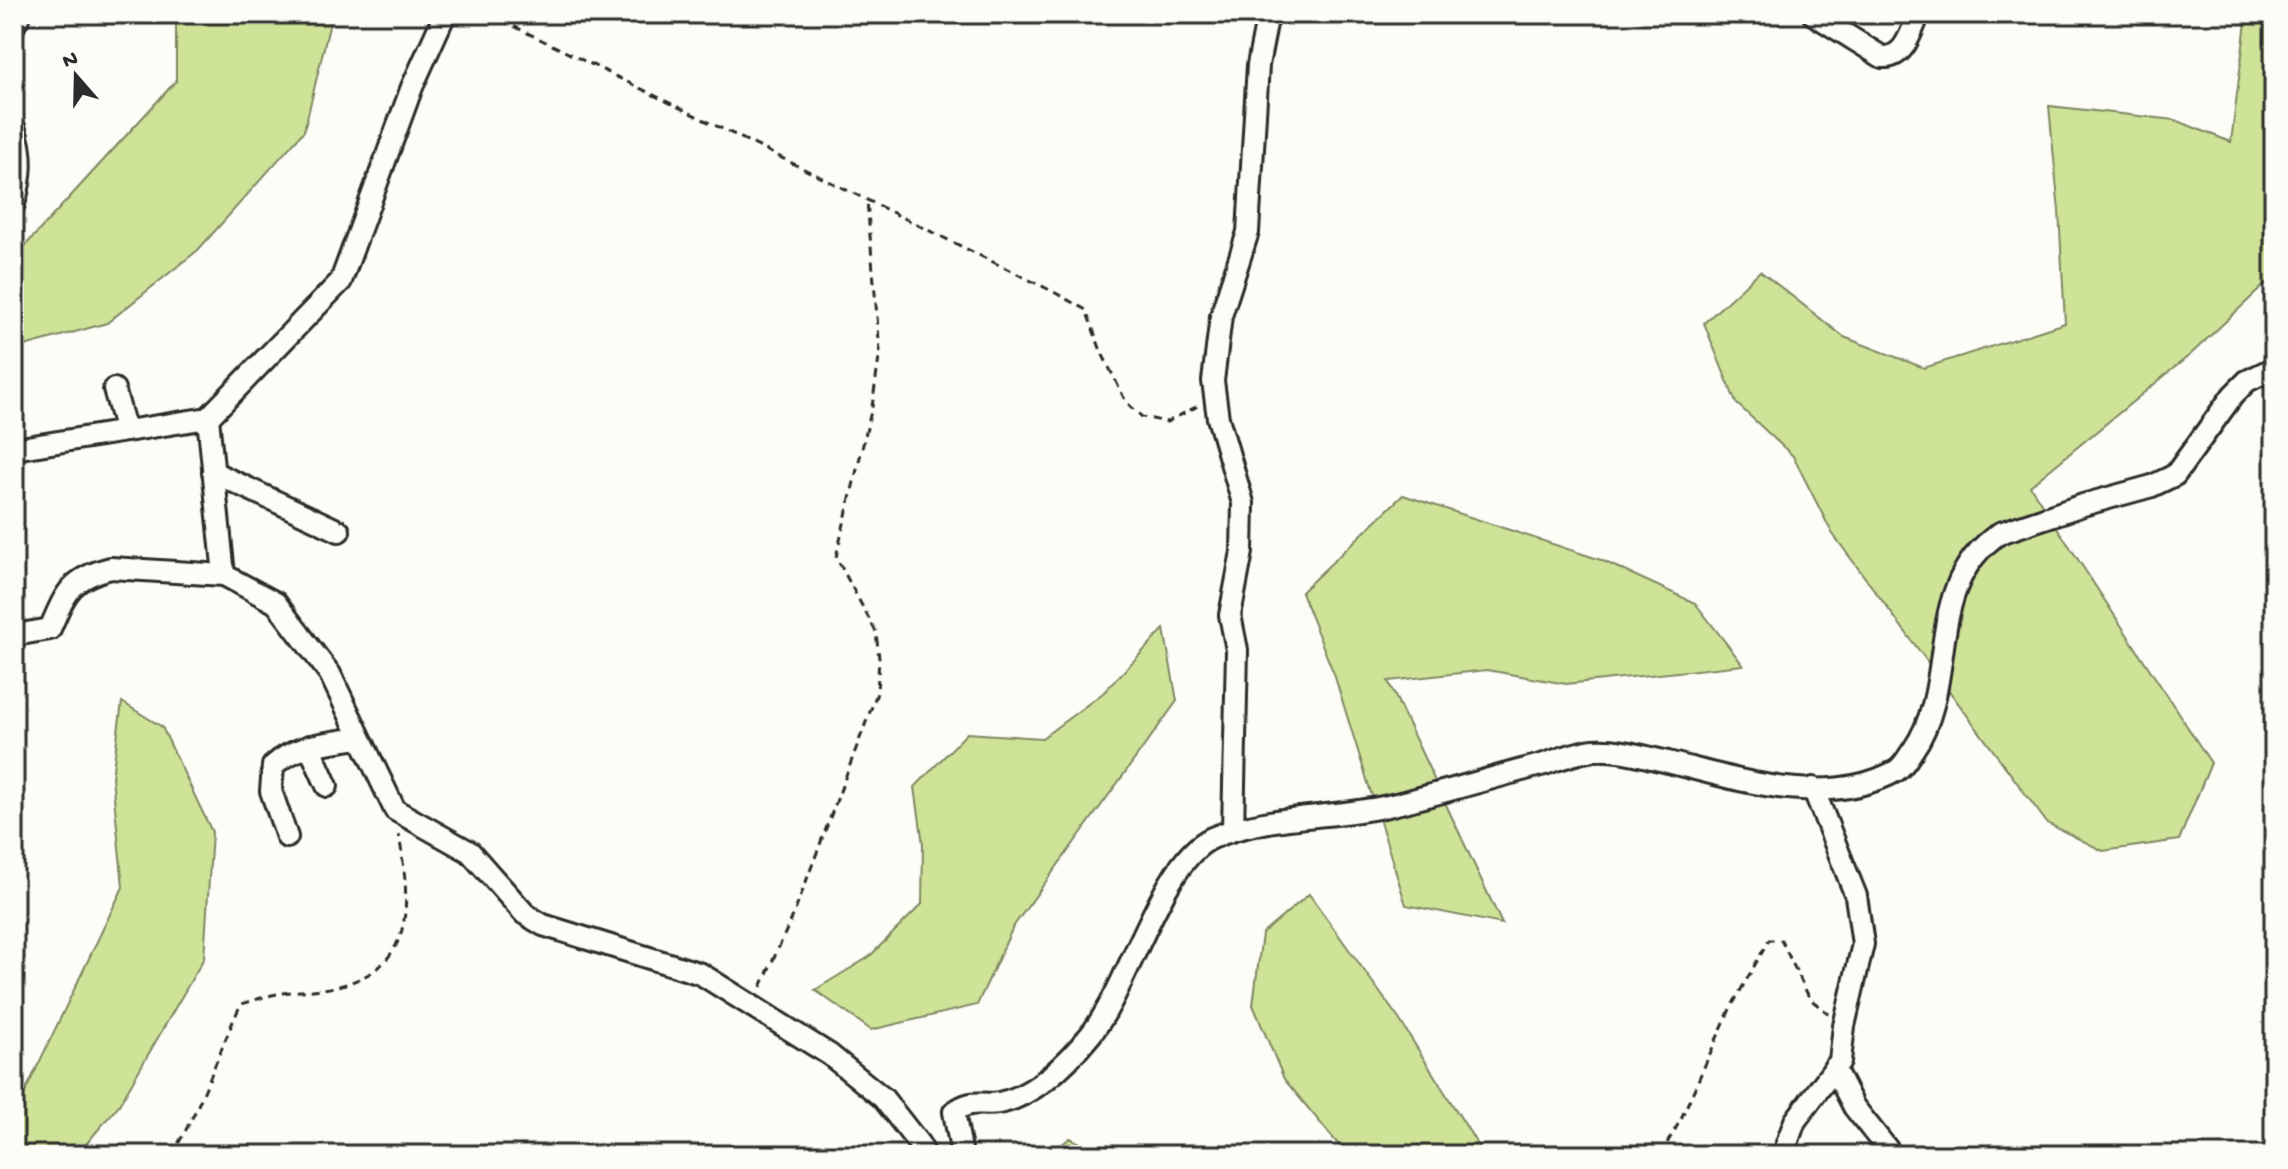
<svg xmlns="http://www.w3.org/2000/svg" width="2288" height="1169" font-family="'Gochi Hand',sans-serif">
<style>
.green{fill:#cfe398;stroke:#7d8762;stroke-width:2}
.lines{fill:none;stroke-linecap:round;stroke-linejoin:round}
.minor-casing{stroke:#2b2b2b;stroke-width:26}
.path{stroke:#2b2b2b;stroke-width:3;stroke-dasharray:8 6;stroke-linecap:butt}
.minor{stroke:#fdfcf7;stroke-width:20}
</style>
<rect width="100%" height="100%" fill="#fdfcf7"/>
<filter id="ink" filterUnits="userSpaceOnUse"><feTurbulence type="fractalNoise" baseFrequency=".0125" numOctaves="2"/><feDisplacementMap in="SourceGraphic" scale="16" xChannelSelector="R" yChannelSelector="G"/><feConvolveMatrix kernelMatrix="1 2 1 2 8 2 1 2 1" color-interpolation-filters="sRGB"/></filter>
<g filter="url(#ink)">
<!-- green -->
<g class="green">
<path d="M176 14H332L304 131 198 250 107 323 14 349V258L176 81Z"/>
<path d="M2247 14H2274V276L2191 354 2030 486 2211 763 2179 840 2103 851 2047 823 1832 533 1793 456 1736 403 1704 323 1760 271 1844 337 1924 368 2065 323 2059 211 2049 106 2175 120 2231 142Z"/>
<path d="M1403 495 1601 560 1695 603 1743 665 1566 684 1487 670 1388 681 1502 924 1406 905 1334 674 1301 592Z"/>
<path d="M1164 629 1177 701 1013 927 977 1005 871 1030 815 990 869 957 922 904 923 844 915 787 967 733 1042 738 1103 693Z"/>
<path d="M122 702 162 727 212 832 204 958 119 1105 77 1155H14V1104L18 1107 123 887 112 777Z"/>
<path d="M1309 894 1399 1019 1484 1155H1347L1284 1079 1253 1005 1262 934Z"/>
<path d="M1070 1138 1103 1155H1048Z"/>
</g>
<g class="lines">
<defs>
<g id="minor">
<path d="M1813 14 1882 57C1905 59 1911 31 1919 14"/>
<path d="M14 26 20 14"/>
<path d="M14 127C24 154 22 177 14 204"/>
<path d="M114 389 126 431"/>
<path d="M208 418 224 575 276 603 330 674 395 810 470 852 525 914 543 925 701 974 830 1055 883 1098 919 1144 925 1155"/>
<path d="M14 449 208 418 341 281 412 87 445 14"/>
<path d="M213 472 339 531"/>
<path d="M14 631 21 634 50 629C65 594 70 578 111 568L224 575"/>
<path d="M309 746 327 786"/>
<path d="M1233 830 1237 650 1230 615 1242 552 1243 503 1218 418 1213 381 1221 316 1248 232 1258 65 1268 14"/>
<path d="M287 837 271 791 273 766C296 744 329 743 360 738"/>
<path d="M1834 1068 1854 1107 1892 1155"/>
<path d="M962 1155 954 1112C973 1098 979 1106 999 1103 1035 1096 1069 1061 1091 1034 1129 987 1162 860 1212 838 1268 814 1330 819 1388 806 1439 794 1490 778 1541 765 1557 760 1576 752 1594 750 1618 748 1645 757 1668 762 1739 780 1827 809 1896 771 1904 766 1908 757 1913 750 1960 683 1921 586 2000 533L2083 505 2152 486 2175 475 2233 395 2247 381 2274 368"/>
<path d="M1787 1155V1143L1795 1121 1840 1061 1844 1026 1863 944 1856 896 1813 788"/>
</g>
</defs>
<!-- minor casing -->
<use href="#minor" class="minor-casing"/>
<!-- path -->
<g class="path">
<path d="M489 14 1052 291 1086 310 1101 351 1126 402 1142 417 1167 422 1198 406"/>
<path d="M761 987 795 911 877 693 879 658 876 632 836 557 872 407 880 351 867 201"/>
<path d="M171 1155C202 1108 217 1054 241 1004 253 1001 265 996 277 994 297 990 319 991 339 986 419 965 409 899 399 834"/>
<path d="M1660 1155 1680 1121 1730 1009 1769 940H1781L1810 999 1829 1014"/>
</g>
<!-- minor -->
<use href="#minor" class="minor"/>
</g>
</g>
<!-- margin -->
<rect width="2288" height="1169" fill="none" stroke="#fdfcf7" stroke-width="48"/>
<rect x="24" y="24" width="2240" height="1121" fill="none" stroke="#2b2b2b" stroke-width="3" filter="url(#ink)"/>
<!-- north arrow -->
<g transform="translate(76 76) rotate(340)" stroke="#fdfcf7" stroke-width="6" paint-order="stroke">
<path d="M0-6L14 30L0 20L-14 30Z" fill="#2b2b2b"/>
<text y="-12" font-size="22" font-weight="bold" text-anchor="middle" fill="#2b2b2b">N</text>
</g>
</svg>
